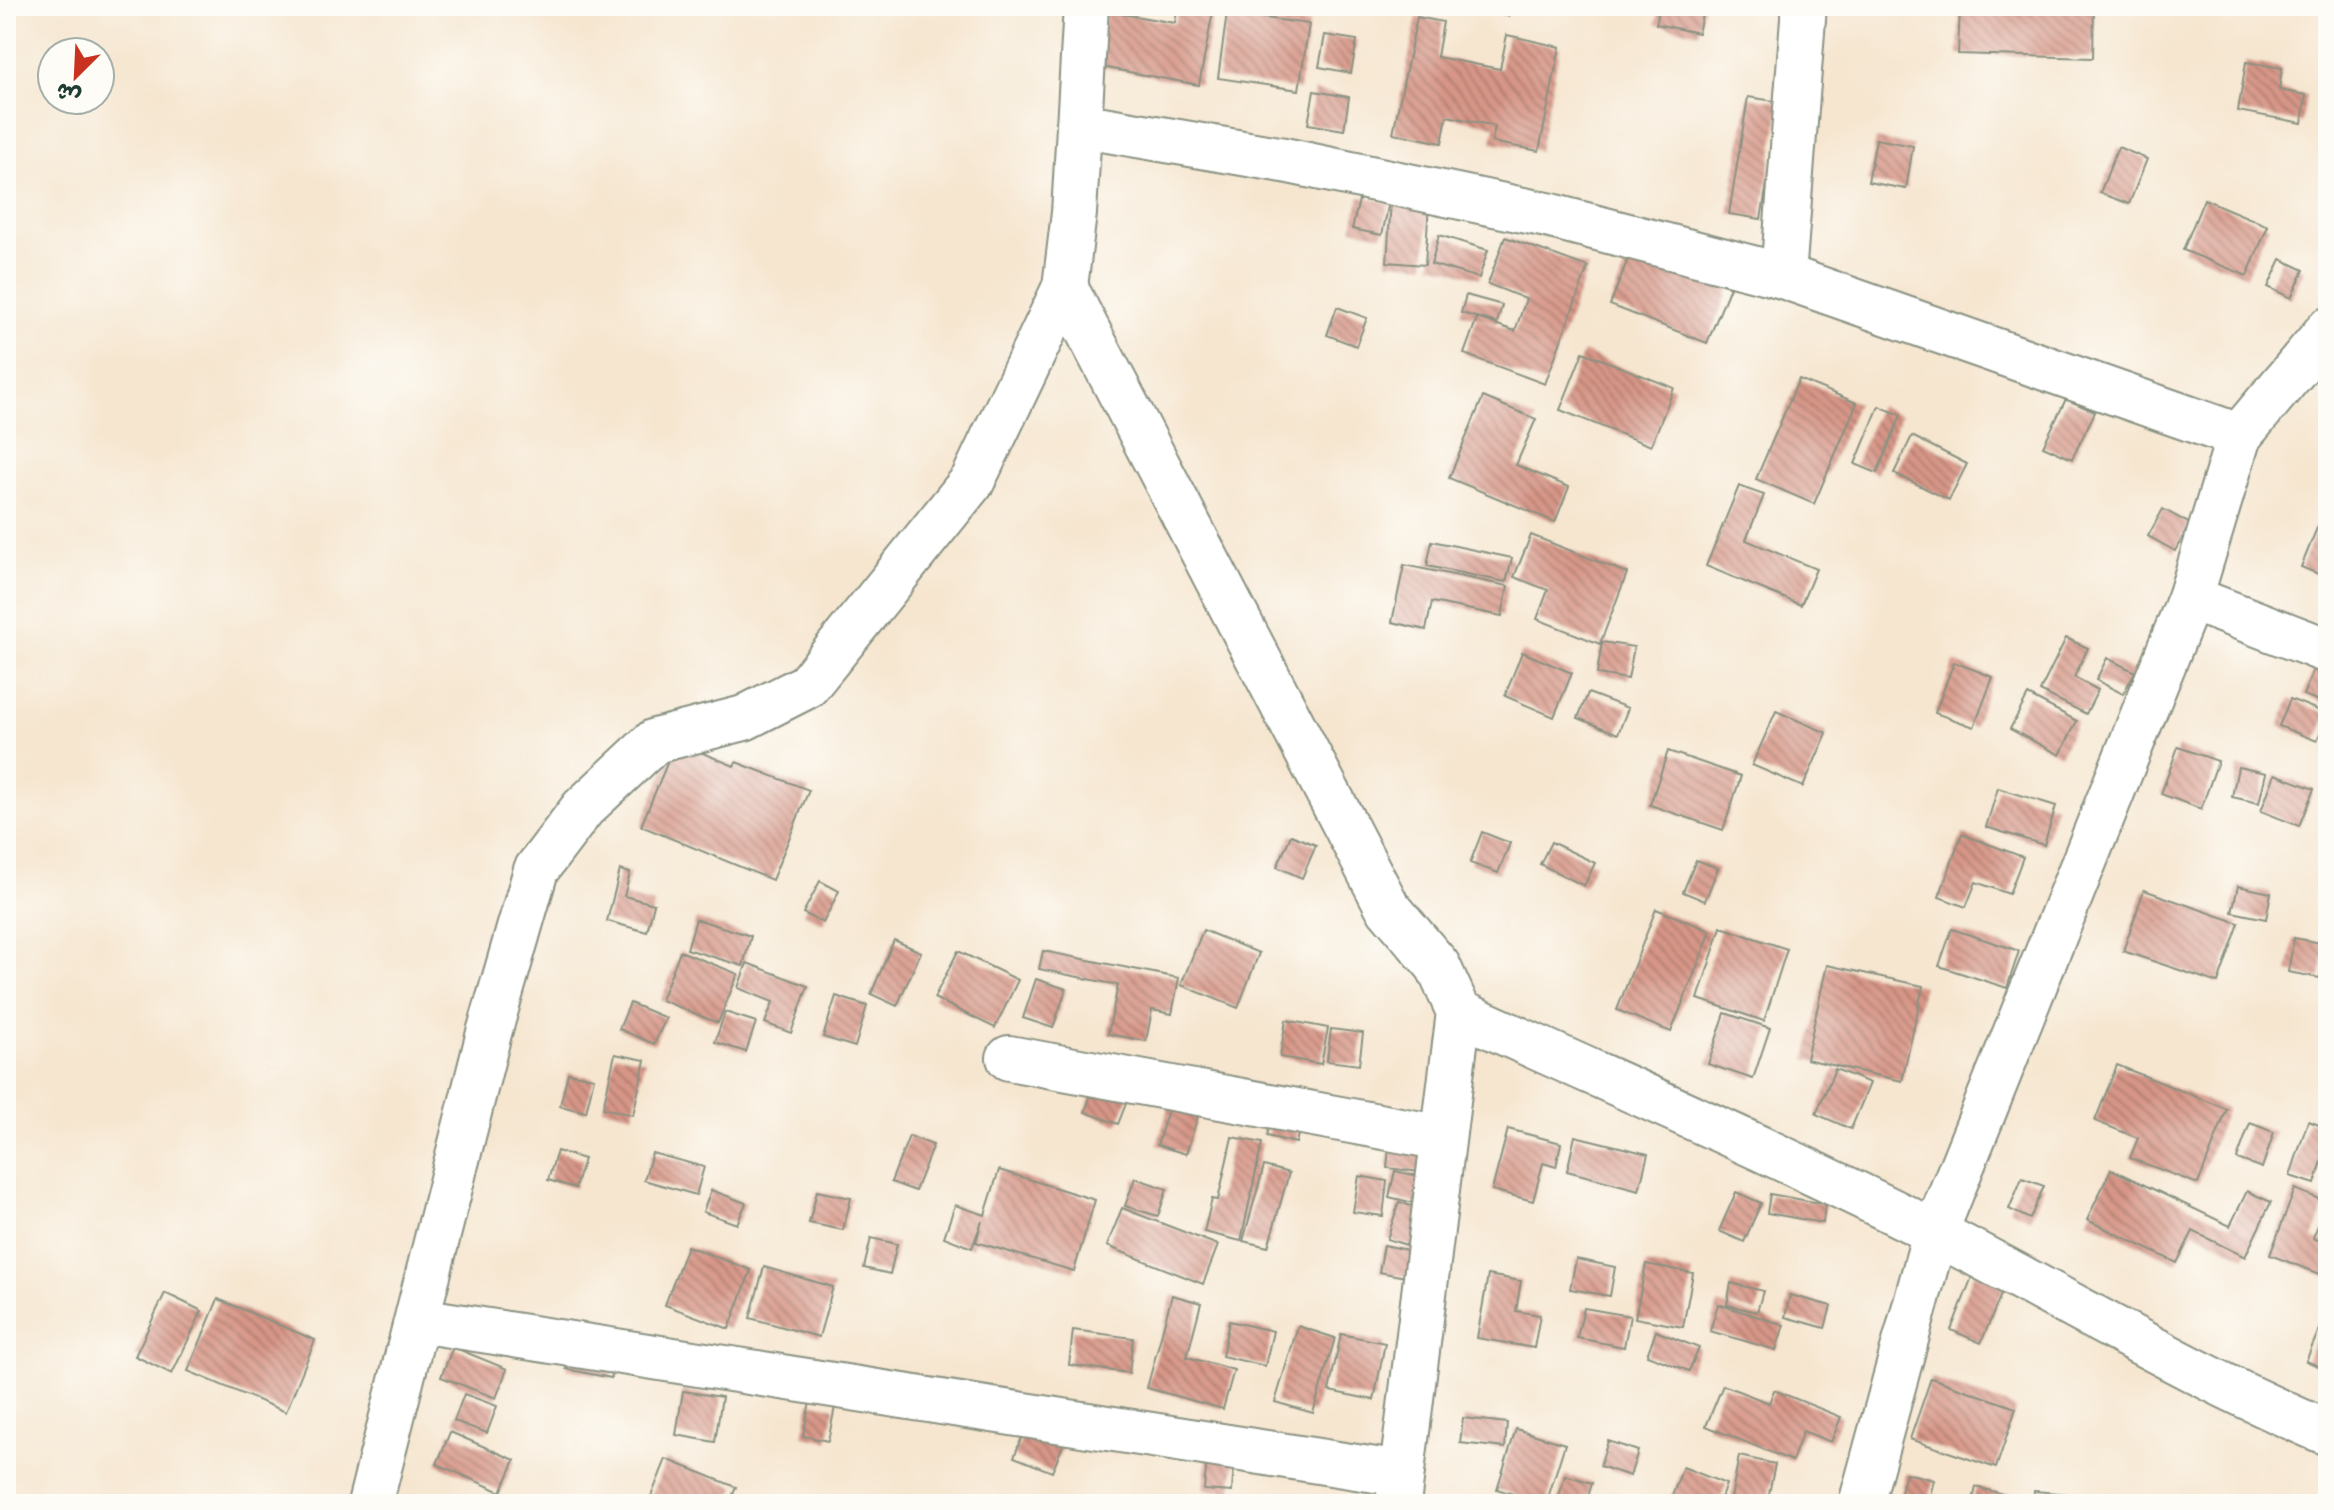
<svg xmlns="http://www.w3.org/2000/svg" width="2334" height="1510" font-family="Mali,'Playpen Sans Arabic',sans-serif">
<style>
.building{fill:url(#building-back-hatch)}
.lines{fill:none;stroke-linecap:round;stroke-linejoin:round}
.minor-casing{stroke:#8a9282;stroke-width:48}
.minor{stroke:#fff;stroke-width:44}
</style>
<defs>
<pattern id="building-back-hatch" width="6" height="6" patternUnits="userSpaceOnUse" patternTransform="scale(2)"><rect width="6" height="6" fill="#d79687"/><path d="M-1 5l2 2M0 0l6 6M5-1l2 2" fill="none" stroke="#ae7c6f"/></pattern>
</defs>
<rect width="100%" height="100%" fill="#fdfcf7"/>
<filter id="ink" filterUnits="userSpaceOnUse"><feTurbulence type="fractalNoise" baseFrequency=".0125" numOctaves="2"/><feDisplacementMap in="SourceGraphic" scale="16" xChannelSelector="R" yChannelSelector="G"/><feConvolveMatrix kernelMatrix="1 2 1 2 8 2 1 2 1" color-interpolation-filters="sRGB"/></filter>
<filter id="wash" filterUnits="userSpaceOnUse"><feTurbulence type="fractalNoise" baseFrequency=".006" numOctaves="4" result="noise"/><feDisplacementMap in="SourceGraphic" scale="32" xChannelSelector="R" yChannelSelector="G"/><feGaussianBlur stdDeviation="1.8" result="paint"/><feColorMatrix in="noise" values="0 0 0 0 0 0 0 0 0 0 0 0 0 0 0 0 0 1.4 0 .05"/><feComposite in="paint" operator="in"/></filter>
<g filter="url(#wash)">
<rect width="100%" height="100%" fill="#f6e6d0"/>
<g id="blocks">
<!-- building -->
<g class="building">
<path d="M1178 6H1214L1199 85 1096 66 1106 11 1175 23Z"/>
<path d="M1474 6H1510L1508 16Z"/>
<path d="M1660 6H1704L1698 33 1656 24Z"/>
<path d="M1960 6H2094L2093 58 1958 54Z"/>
<path d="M1227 13 1309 24 1299 90 1218 78Z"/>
<path d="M1417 17 1443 22 1437 57 1500 69 1507 35 1560 47 1539 151 1492 142 1495 126 1447 116 1442 143 1393 133Z"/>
<path d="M1325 35 1357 40 1351 73 1319 67Z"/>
<path d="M2246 62 2282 68 2279 90 2306 95 2302 123 2238 111Z"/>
<path d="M1314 91 1349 97 1344 130 1308 124Z"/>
<path d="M1748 97 1781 102 1761 219 1729 214Z"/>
<path d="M1876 139 1913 146 1906 189 1868 182Z"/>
<path d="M2118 147 2147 159 2129 204 2100 193Z"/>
<path d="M1360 196 1389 203 1382 235 1352 229Z"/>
<path d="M2204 199 2268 226 2247 276 2183 250Z"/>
<path d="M1391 200 1429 203 1425 265 1387 262Z"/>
<path d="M1439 235 1488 250 1479 278 1431 264Z"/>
<path d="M1505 237 1588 267 1545 384 1464 354 1477 318 1515 331 1526 299 1488 284Z"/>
<path d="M1636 238 1667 262 1730 287 1707 343 1610 305Z"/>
<path d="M2281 259 2304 270 2291 298 2268 287Z"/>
<path d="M1466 295 1502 305 1497 323 1461 313Z"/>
<path d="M1337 307 1367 318 1356 346 1327 335Z"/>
<path d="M1583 352 1674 388 1651 446 1560 410Z"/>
<path d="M1799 379 1857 403 1814 504 1756 479Z"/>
<path d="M1483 397 1536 419 1516 465 1569 487 1555 522 1449 478Z"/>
<path d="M2066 399 2095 412 2072 459 2043 446Z"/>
<path d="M1879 406 1901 415 1877 473 1855 464Z"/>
<path d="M1912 436 1967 464 1949 500 1894 473Z"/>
<path d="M1739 486 1764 495 1746 540 1816 569 1801 605 1706 566Z"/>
<path d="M2328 501V578L2301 567Z"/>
<path d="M2163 509 2190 524 2175 551 2148 536Z"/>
<path d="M1531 535 1627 573 1600 644 1537 619 1548 590 1514 577Z"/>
<path d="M1432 541 1512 558 1506 582 1427 566Z"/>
<path d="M1404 565 1508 586 1502 616 1432 602 1426 630 1392 622Z"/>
<path d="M2066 638 2088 648 2074 677 2098 690 2086 714 2040 691Z"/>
<path d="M1602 642 1634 647 1628 679 1597 674Z"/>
<path d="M2322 649 2328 651V704L2303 695Z"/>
<path d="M1522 652 1572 673 1554 717 1505 696Z"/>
<path d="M2107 658 2135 672 2123 694 2096 680Z"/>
<path d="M1954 662 1993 677 1974 727 1935 713Z"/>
<path d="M1588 693 1628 708 1618 734 1578 718Z"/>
<path d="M2028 695 2077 721 2060 755 2010 729Z"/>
<path d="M2290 699 2328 714 2317 741 2279 726Z"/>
<path d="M1776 711 1827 733 1803 787 1752 765Z"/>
<path d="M676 742 734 766 736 762 809 790 772 880 641 826Z"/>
<path d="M2178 747 2218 761 2201 809 2161 794Z"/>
<path d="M1668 751 1741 776 1723 830 1650 805Z"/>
<path d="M2238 767 2266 773 2259 803 2232 797Z"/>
<path d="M2275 774 2314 789 2299 826 2261 811Z"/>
<path d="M1998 788 2056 806 2044 845 1986 827Z"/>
<path d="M1482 832 1510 843 1498 873 1470 863Z"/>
<path d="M1962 834 2023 857 2009 894 1976 882 1966 907 1939 897Z"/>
<path d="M1291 835 1316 845 1302 878 1277 867Z"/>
<path d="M1551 842 1595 863 1584 886 1540 864Z"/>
<path d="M1696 860 1718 868 1705 901 1683 892Z"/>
<path d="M620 870 630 873 624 896 654 904 647 932 607 921Z"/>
<path d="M820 881 839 891 823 923 803 913Z"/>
<path d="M2238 886 2271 893 2266 919 2232 912Z"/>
<path d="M2144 890 2239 923 2218 983 2123 951Z"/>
<path d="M1656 909 1711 931 1671 1032 1617 1010Z"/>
<path d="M696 919 751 936 743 966 687 949Z"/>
<path d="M1721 927 1787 949 1764 1021 1698 999Z"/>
<path d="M1952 929 2019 951 2007 988 1939 966Z"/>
<path d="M1203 930 1259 953 1238 1008 1181 985Z"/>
<path d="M2294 938 2326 944 2320 978 2288 972Z"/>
<path d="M894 940 921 952 897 1006 871 994Z"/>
<path d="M680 951 738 974 718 1023 661 1000Z"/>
<path d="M958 951 1018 980 995 1028 934 998Z"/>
<path d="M1043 951 1179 978 1172 1014 1152 1010 1146 1041 1108 1034 1118 985 1039 969Z"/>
<path d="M747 963 808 986 791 1033 765 1023 773 1002 738 988Z"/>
<path d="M1827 965 1923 986 1902 1081 1806 1059Z"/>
<path d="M1036 979 1066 989 1053 1028 1023 1018Z"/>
<path d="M836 996 867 1006 855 1047 823 1037Z"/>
<path d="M630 1003 666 1018 654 1044 619 1029Z"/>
<path d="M725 1012 756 1022 746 1052 715 1042Z"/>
<path d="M1725 1013 1770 1028 1753 1079 1708 1064Z"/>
<path d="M1286 1020 1328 1028 1321 1064 1280 1057Z"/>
<path d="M1331 1029 1363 1033 1359 1065 1327 1061Z"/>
<path d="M615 1054 645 1060 633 1115 603 1108Z"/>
<path d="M2117 1065 2227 1109 2198 1184 2130 1158 2138 1138 2095 1121Z"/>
<path d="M1835 1069 1870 1083 1851 1129 1816 1114Z"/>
<path d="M568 1073 594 1078 586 1112 560 1106Z"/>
<path d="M1097 1078 1131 1091 1118 1124 1085 1112Z"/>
<path d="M1175 1088 1204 1097 1186 1154 1157 1145Z"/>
<path d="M1275 1106 1303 1114 1296 1143 1267 1136Z"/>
<path d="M2308 1121 2328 1128V1141L2315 1184 2290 1176Z"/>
<path d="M2250 1123 2274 1132 2262 1168 2237 1159Z"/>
<path d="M1391 1126 1432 1130 1428 1173 1387 1168Z"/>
<path d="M1508 1129 1561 1143 1556 1167 1543 1163 1533 1201 1492 1190Z"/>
<path d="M909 1136 933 1145 915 1191 891 1182Z"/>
<path d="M1575 1136 1648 1154 1639 1190 1567 1171Z"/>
<path d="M1232 1137 1262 1143 1241 1241 1204 1232 1212 1199 1218 1200Z"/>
<path d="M557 1151 584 1159 575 1188 548 1180Z"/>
<path d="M652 1153 704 1167 696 1195 644 1180Z"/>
<path d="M1264 1166 1289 1173 1268 1247 1243 1241Z"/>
<path d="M2111 1169 2230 1226 2247 1191 2271 1202 2245 1257 2193 1231 2177 1263 2087 1220Z"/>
<path d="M999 1170 1095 1200 1074 1271 976 1242 982 1221 972 1248 944 1237 955 1205 985 1215Z"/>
<path d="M1395 1171 1432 1179 1426 1206 1389 1197Z"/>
<path d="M1359 1176 1387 1181 1383 1216 1353 1212Z"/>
<path d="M1135 1178 1167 1189 1158 1216 1125 1206Z"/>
<path d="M2022 1178 2044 1186 2030 1219 2009 1209Z"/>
<path d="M2295 1189 2327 1202 2313 1238 2328 1244V1277L2270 1255Z"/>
<path d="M711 1190 746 1203 737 1224 703 1212Z"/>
<path d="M817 1191 851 1198 843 1230 809 1223Z"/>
<path d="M1736 1192 1761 1203 1744 1242 1719 1231Z"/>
<path d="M1770 1194 1825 1204 1823 1223 1767 1213Z"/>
<path d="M1399 1202 1427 1211 1416 1248 1387 1239Z"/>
<path d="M1122 1208 1218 1245 1203 1284 1107 1246Z"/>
<path d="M871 1238 897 1244 890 1274 864 1268Z"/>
<path d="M1384 1245 1421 1253 1416 1279 1379 1272Z"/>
<path d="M687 1246 751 1270 729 1329 665 1305Z"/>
<path d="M1576 1259 1615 1267 1610 1296 1570 1289Z"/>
<path d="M1646 1264 1693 1273 1683 1327 1635 1318Z"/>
<path d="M764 1267 833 1287 819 1337 750 1318Z"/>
<path d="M1974 1272 2005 1285 1981 1343 1951 1330Z"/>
<path d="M1488 1275 1521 1281 1516 1311 1540 1315 1534 1348 1477 1338Z"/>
<path d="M1731 1283 1763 1291 1757 1312 1727 1305Z"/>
<path d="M165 1293 202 1311 172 1374 135 1356Z"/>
<path d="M1172 1295 1201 1303 1187 1357 1234 1370 1223 1409 1147 1388Z"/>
<path d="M1790 1295 1831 1306 1825 1328 1785 1317Z"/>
<path d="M218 1299 315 1340 286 1412 188 1371Z"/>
<path d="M1718 1304 1784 1325 1776 1350 1710 1331Z"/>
<path d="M1584 1308 1630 1316 1624 1347 1577 1338Z"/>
<path d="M2328 1308V1370L2306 1361Z"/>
<path d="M1229 1321 1273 1331 1265 1366 1222 1356Z"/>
<path d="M1298 1326 1335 1338 1313 1413 1275 1402Z"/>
<path d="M1073 1330 1133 1338 1129 1373 1069 1365Z"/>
<path d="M1656 1331 1699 1348 1689 1371 1647 1355Z"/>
<path d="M1341 1334 1385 1343 1374 1400 1329 1391Z"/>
<path d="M571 1346 615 1354 611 1378 566 1369Z"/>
<path d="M453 1347 507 1369 496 1398 441 1377Z"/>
<path d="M1931 1378 2016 1408 1996 1468 1910 1439Z"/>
<path d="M1723 1385 1769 1403 1774 1390 1841 1417 1831 1442 1803 1431 1792 1461 1706 1426Z"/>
<path d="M683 1391 722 1397 715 1442 676 1435Z"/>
<path d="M464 1394 497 1406 487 1433 454 1421Z"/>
<path d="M810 1402 835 1407 828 1441 803 1436Z"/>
<path d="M1035 1404 1073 1420 1052 1472 1014 1457Z"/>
<path d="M1463 1418 1507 1423 1505 1448 1460 1443Z"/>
<path d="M1516 1429 1565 1444 1546 1504 1497 1489Z"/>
<path d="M450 1432 515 1460 501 1492 437 1464Z"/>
<path d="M1608 1441 1638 1451 1630 1476 1600 1466Z"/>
<path d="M1739 1456 1775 1464 1767 1504H1730Z"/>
<path d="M666 1459 736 1487 729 1504H648Z"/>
<path d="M1207 1459 1234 1461 1232 1492 1204 1490Z"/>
<path d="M1683 1467 1726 1484 1720 1501 1728 1504H1669Z"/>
<path d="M1906 1473 1934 1480 1928 1504H1898Z"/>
<path d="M1565 1475 1592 1483 1586 1504H1557Z"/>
<path d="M1976 1487 2029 1501 2028 1504H1972Z"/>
<path d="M2034 1491 2093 1496 2092 1504H2033Z"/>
</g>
</g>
</g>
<g filter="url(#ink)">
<use href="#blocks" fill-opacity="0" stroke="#8a9282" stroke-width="2"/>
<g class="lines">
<defs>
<g id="minor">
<path d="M1079 125 1284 160 1547 215 1783 276 2239 436"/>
<path d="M1783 276 1804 6"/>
<path d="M1065 287 1387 906 1438 966 1459 1012 1398 1504"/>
<path d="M2190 598 2328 651"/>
<path d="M1459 1012C1618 1085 1780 1154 1936 1233 2067 1300 2192 1376 2328 1433"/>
<path d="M1009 1058 1443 1138"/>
<path d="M418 1320 1401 1474"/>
<path d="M370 1504 489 1033 536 870 583 808 655 741 744 718 807 686 973 480 1065 287 1074 213 1086 6"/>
<path d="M1861 1504 1935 1233 2190 598 2239 436 2328 330"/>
</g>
</defs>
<!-- minor casing -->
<use href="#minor" class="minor-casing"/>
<!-- minor -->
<use href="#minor" class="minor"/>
</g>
</g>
<!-- margin -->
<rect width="2334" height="1510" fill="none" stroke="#fdfcf7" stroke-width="32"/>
<!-- north arrow -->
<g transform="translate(76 76) rotate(204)"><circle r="38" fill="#fdfcf7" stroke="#a4b0a9" stroke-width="2"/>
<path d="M0-6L14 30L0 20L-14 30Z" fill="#c8321e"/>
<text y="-12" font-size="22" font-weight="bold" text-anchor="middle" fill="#1f3d34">ش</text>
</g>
</svg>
